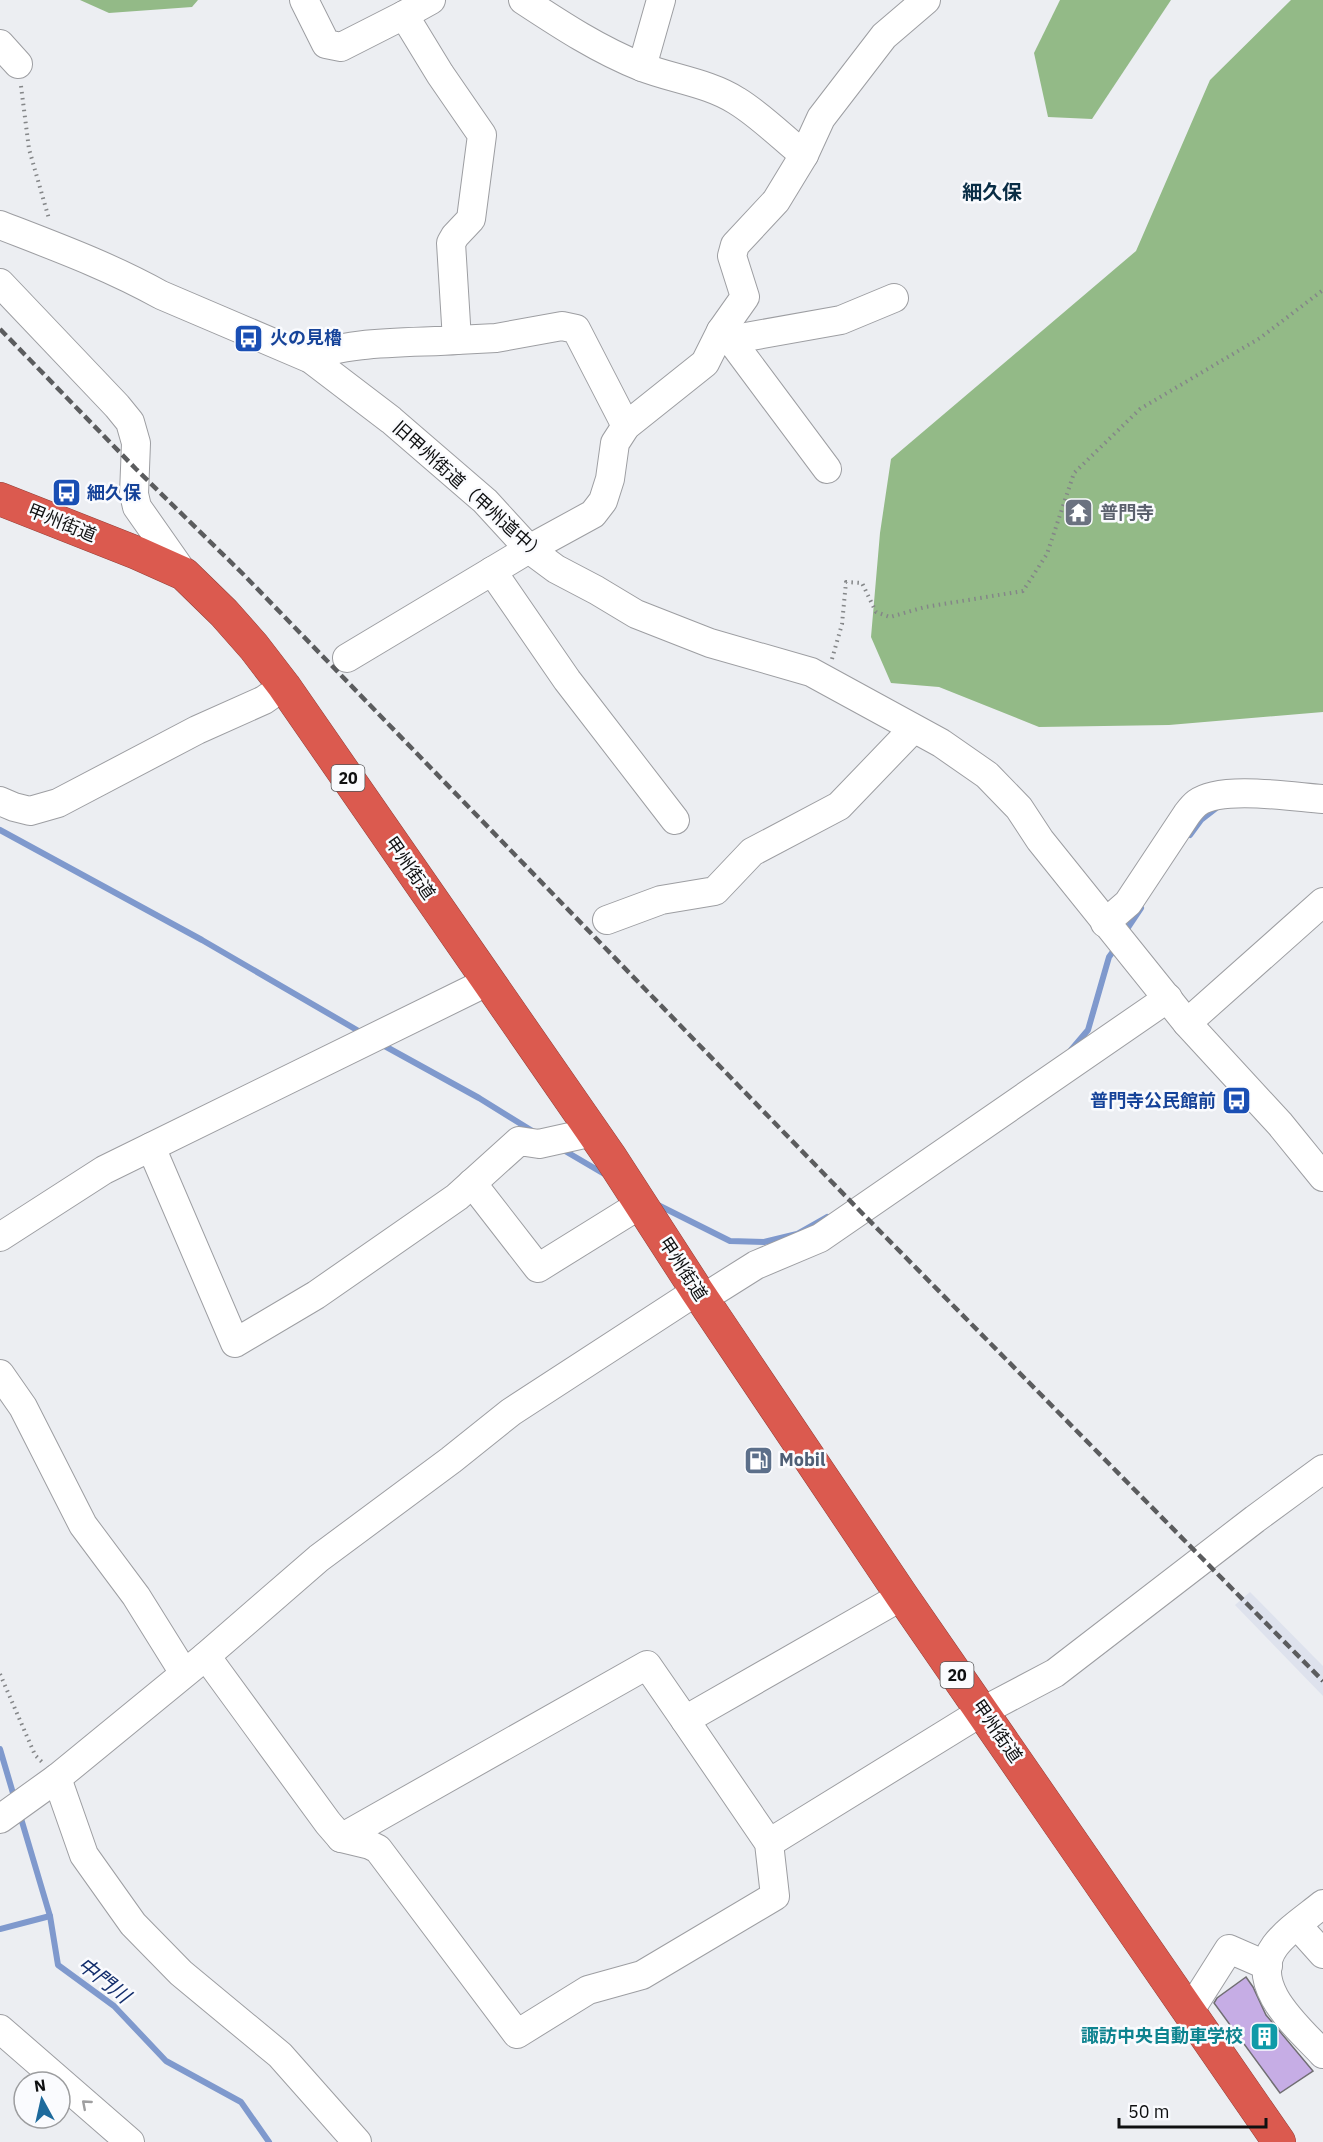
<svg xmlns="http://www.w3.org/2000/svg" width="1323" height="2142" font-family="'IBM Plex Sans','Noto Sans JP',sans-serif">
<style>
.built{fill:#dee2ed}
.forest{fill:#93ba87}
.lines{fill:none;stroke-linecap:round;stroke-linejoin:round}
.stream{stroke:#7f99cd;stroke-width:6}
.building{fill:#c6ade5;stroke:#706e72;stroke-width:1.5}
.minor-casing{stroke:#9d9ea2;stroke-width:30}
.highway-casing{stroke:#944039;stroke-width:34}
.path{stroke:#848688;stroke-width:4;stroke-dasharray:1.5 4.5;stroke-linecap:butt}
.minor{stroke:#fff;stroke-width:28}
.highway{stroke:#db5a4f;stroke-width:33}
.rail{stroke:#5b5c5e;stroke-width:4.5;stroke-dasharray:9 4.5;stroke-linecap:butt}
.oneway{stroke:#9f9fa0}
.labels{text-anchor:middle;stroke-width:5;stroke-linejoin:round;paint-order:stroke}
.shield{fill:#fafbfe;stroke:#565658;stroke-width:1.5}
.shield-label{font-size:16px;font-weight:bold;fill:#0f1011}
.transit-label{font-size:18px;font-weight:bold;fill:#164399;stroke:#fafbfe;text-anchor:start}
.street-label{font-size:18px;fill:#0f1011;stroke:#fafbfe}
.worship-label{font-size:18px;font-weight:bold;fill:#5b616d;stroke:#fafbfe;text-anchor:start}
.service-label{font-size:18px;font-weight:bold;fill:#4e5e75;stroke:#fafbfe;text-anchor:start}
.culture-label{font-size:18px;font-weight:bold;fill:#0d838f;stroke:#fafbfe;text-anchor:end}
.neighbourhood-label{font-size:20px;font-weight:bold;fill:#092d45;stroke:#fafbfe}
.water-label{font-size:20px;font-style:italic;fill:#132e6c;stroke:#fafbfe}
</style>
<rect width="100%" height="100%" fill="#eceef2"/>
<!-- built -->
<path class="built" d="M1250 1592 1323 1666V1696L1235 1605Z"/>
<!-- forest -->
<g class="forest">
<path d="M80 0H198L192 7 109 13Z"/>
<path d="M1060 0H1171L1092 119 1048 117 1034 53Z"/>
<path d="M1291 0H1323V712L1169 725 1039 727 939 687 891 683 871 637 880 533 891 459 1136 251 1210 80Z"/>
</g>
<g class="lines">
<!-- stream -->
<g class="stream">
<path d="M0 830 202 940 362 1033"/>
<path d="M1190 835 1201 820 1219 806"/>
<path d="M1125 932 1141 908"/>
<path d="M381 1044 479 1098 534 1132"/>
<path d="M1071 1050 1088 1030 1109 957 1117 946"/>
<path d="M560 1148 606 1175"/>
<path d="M656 1204 730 1241 764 1242 797 1234 827 1217"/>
<path d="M0 1749 15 1800"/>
<path d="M20 1815 50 1916 58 1965 114 2006 166 2061 241 2102 269 2142"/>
<path d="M0 1929 50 1916"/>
</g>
</g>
<!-- building -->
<path class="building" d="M1246 1977 1253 1987 1266 2015 1313 2071 1280 2093 1214 2003 1217 1998Z"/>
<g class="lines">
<defs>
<g id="minor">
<path d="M304 0 326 44 341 47 404 15"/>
<path d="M523 0C561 25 599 50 642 67 673 79 709 83 737 101 760 115 783 138 804 155"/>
<path d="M0 44 18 64"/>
<path d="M642 67 661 0"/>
<path d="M0 225C54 246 109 266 161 295L311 359 391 420 485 501 529 549 556 569 596 590 636 614 710 643 811 672 941 743 987 775 1019 808 1040 840 1187 1023 1280 1124 1323 1177"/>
<path d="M0 283 117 406 130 422 136 443 134 494 137 507 184 574"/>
<path d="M721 331 736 347 827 469"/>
<path d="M457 340 496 338 562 326 576 329 626 426"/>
<path d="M729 340 841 320 894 298"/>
<path d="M311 359C339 340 420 343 457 340L451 243 455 236 471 219 482 135 440 74 404 15 431 0"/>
<path d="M492 571 567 680 675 820"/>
<path d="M347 658 529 549 593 514 603 501 610 479 615 443 626 426 705 363 721 331 745 297 732 256 735 245 776 201 804 155 821 118 884 36 926 0"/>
<path d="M0 801 14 807 30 811 58 803 197 730 264 700 284 686"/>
<path d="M607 920 661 900 715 891 752 852 839 806 913 729"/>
<path d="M1105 923 1128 903 1187 814C1190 810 1193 806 1197 803 1221 785 1293 797 1323 799"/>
<path d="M1187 1023 1323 902"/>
<path d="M151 1147 235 1343 316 1295 457 1197 519 1141 539 1144 593 1132"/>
<path d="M472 1183 538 1268 641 1204"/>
<path d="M0 1237 104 1170 489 981"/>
<path d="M702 1299 756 1265 820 1238 1168 998"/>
<path d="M0 1374 23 1407 83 1525 136 1596 184 1673"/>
<path d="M206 1656 328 1823 341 1838 370 1845 378 1849 517 2034 588 1990 642 1975 775 1896 769 1843 685 1720"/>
<path d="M57 1778 84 1855 133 1924 181 1973 280 2055 357 2142"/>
<path d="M0 1819 57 1778 206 1656 319 1558 451 1460 511 1412 697 1291"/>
<path d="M341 1838 647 1665 685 1720 902 1596"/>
<path d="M769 1843 983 1711 1055 1673 1255 1519 1323 1469"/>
<path d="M1323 1904C1307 1917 1287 1930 1275 1946 1246 1985 1300 2029 1323 2054"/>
<path d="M1297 1925 1323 1954"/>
<path d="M1189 2012 1229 1949 1268 1966"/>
<path d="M0 2029 130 2142"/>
</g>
<path id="highway" d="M0 499 137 553 184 574 224 613 254 647 284 686 611 1158 697 1291 902 1596 1279 2142"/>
</defs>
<!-- minor casing -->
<use href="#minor" class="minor-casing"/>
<!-- highway casing -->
<use href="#highway" class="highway-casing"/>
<!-- path -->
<g class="path">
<path d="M21 86 29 149 49 219"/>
<path d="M832 659 842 624 846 582 862 583 876 612 890 617 925 607 1023 591 1047 554 1074 473 1140 409 1260 338 1323 290"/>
<path d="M0 1674 35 1755 42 1762"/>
</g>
<!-- minor -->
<use href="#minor" class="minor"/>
<!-- highway -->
<use href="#highway" class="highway"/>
<!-- rail -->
<path class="rail" d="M0 329 136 469 243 574 860 1211 1323 1681"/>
</g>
<!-- one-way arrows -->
<defs><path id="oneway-chevron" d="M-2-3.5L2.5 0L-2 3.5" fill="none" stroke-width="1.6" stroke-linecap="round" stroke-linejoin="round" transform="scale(1.5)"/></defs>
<use class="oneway" href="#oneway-chevron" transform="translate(86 2104) rotate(-139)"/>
<!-- icons -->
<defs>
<symbol id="bus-square" viewBox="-11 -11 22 22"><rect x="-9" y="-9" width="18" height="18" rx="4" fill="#1a4fb4" stroke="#fafbfe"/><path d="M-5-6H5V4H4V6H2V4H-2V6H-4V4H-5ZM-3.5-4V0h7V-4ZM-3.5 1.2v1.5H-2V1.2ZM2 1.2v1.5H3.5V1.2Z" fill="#fff"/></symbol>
<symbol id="temple-square" viewBox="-11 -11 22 22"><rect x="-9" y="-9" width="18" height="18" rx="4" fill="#6b7280" stroke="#fafbfe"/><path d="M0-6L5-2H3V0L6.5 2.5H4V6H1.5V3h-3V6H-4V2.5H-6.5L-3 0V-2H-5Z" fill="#fff"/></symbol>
<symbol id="fuel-square" viewBox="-11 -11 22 22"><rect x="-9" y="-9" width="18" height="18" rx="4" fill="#5c6f8a" stroke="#fafbfe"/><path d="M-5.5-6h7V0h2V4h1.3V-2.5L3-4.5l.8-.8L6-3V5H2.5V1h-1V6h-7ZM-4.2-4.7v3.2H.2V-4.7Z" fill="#fff"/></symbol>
<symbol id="building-square" viewBox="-11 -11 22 22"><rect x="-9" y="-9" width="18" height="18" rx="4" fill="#0f9aa8" stroke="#fafbfe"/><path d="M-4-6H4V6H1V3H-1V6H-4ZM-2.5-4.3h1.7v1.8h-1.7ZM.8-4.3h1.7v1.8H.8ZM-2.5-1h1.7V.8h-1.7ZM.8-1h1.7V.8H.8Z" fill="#fff"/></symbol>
</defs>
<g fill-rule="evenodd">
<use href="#bus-square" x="232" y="322" width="33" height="33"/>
<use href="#bus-square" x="50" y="476" width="33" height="33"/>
<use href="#temple-square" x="1062" y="496" width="33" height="33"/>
<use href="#bus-square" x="1220" y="1084" width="33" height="33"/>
<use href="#fuel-square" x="742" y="1444" width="33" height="33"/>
<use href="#building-square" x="1248" y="2020" width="33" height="33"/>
</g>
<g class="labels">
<!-- shield labels -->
<g class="shield">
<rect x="331.5" y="765" width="33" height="26" rx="4.5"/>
<rect x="940.5" y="1662" width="33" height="26" rx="4.5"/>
</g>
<g class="shield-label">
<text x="348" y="784">20</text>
<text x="957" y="1681">20</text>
</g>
<!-- transit labels -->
<g class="transit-label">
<text x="270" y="344">火の見櫓</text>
<text x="87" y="499">細久保</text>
<text x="1216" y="1107" text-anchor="end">普門寺公民館前</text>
</g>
<!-- street labels -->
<g class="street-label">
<text transform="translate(469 491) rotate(42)" y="6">旧甲州街道（甲州道中）</text>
<text transform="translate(62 523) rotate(22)" y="6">甲州街道</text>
<text transform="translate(410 868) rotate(55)" y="6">甲州街道</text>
<text transform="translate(683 1269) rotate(57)" y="6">甲州街道</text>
<text transform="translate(997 1731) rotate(55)" y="6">甲州街道</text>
</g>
<!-- worship labels -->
<g class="worship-label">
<text x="1100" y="519">普門寺</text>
</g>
<!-- service labels -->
<g class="service-label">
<text x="779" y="1466">Mobil</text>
</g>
<!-- culture labels -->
<g class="culture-label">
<text x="1243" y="2042">諏訪中央自動車学校</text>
</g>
<!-- neighbourhood labels -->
<g class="neighbourhood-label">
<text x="992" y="199">細久保</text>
</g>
<!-- water labels -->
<g class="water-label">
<text transform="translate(104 1980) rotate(38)" y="7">中門川</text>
</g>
</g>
<!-- north arrow -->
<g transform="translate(42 2100) rotate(352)"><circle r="28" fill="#fafbfe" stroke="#9c9d9f" stroke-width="1.5"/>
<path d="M0-4.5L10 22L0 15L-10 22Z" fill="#1d6a9c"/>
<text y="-9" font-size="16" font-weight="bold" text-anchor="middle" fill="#0f1011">N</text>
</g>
<!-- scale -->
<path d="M1119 2118v9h147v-9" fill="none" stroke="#0f1011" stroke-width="3"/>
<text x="1128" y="2118" font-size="18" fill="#0f1011" stroke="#fafbfe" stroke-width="4.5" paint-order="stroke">50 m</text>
</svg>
